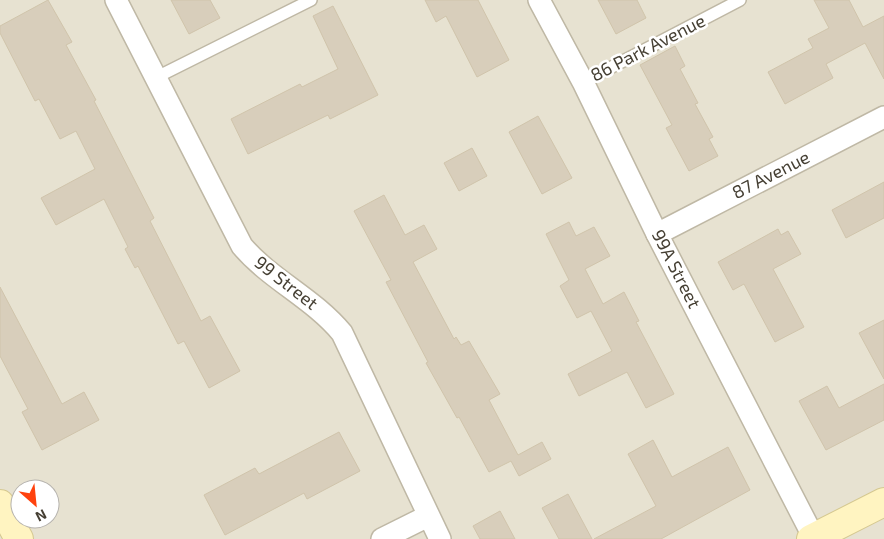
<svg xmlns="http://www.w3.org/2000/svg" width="884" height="539" font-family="'Exo 2',sans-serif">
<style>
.residential{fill:#e7e2d1;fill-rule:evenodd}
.building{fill:#d8cebb;stroke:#d0c4ab}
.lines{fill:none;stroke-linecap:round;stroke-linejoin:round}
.lane-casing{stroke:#bfb8a5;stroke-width:14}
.street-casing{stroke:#bfb8a5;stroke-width:24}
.secondary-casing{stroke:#d5c890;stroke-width:30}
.lane{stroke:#fff;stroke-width:11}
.street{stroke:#fff;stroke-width:21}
.secondary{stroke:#fff4c1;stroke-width:28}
.labels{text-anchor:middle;stroke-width:5;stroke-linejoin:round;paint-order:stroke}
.street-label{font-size:18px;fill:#453f33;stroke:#fff}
</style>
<rect width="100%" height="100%" fill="#f3efe3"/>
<!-- residential -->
<path class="residential" d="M0 0H884V539H0ZM20 489H50V519H20Z"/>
<!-- building -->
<g class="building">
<path d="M48 0 72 42 66 45 96 100 94 101 154 218 150 221 201 321 210 316 240 371 209 388 184 341 178 344 138 266 135 268 125 249 128 247 104 199 56 225 41 198 95 169 76 131 60 139 39 99 35 101 0 33V26Z"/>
<path d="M171 0H210L220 18 189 34Z"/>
<path d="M425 0H478L509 60 477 77 446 16 436 22Z"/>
<path d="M598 0H637L646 18 616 34Z"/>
<path d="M814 0H849L863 27 884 16V79L865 43 826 64 833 78 785 104 768 72 813 48 808 39 829 28Z"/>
<path d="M333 6 378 95 330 119 328 115 248 154 231 119 300 84 302 87 338 69 313 16Z"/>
<path d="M675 46 685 66 680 69 698 103 695 104 713 137 709 139 718 156 689 171 666 128 672 125 640 65Z"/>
<path d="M538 116 572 178 542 194 509 132Z"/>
<path d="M472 148 487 176 459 191 444 163Z"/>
<path d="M884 182V218L846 238 832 210Z"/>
<path d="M384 195 405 235 424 225 437 249 413 262 454 339 456 337 461 345 469 341 500 394 489 400 518 455 542 442 551 459 519 476 511 461 489 472 459 417 457 418 426 363 428 362 386 282 391 280 354 211Z"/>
<path d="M569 222 576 236 594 227 610 256 585 269 603 304 624 292 639 321 636 322 674 394 646 408 627 372 579 396 568 374 612 351 591 311 577 318 560 286 569 280 546 234Z"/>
<path d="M778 229 781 235 788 231 801 254 773 269 804 327 775 342 744 284 733 290 718 262Z"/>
<path d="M0 287 62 404 84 392 99 420 42 450 22 412 28 409 0 356Z"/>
<path d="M884 320V379L859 333Z"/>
<path d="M884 384V420L826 450 799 401 827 386 839 408Z"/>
<path d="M339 432 360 471 307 499 304 493 225 535 204 495 255 468 259 474Z"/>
<path d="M653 440 672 477 728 447 750 490 661 539H594L656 506 628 454Z"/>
<path d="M568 494 592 539H559L542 508Z"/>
<path d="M500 511 515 539H480L473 526Z"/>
</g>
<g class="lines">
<defs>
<g id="lane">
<path d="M155 78 311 0"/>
<path d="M583 82 740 0"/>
</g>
<g id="street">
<path d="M116 0 242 246C271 280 313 298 342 333L440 539"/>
<path d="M539 0 583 82 657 234 814 538"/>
<path d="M657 234 884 117"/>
<path d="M382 539 428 516"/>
</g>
<g id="secondary">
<path d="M0 504 19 539"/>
<path d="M811 539 884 502"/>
</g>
</defs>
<!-- lane casing -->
<use href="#lane" class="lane-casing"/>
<!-- street casing -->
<use href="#street" class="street-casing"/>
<!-- secondary casing -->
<use href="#secondary" class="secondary-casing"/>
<!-- lane -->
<use href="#lane" class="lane"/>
<!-- street -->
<use href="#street" class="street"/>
<!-- secondary -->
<use href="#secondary" class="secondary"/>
</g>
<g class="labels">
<!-- street labels -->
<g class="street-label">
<text transform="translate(648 48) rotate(-27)" y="6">86 Park Avenue</text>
<text transform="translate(771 175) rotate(-27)" y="6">87 Avenue</text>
<text transform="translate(676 269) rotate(63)" y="6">99A Street</text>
<text transform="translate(286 283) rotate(38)" y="6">99 Street</text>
</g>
</g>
<!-- north arrow -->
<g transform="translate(35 504) rotate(153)"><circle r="24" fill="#ffffff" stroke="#b5b2ad"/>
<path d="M0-4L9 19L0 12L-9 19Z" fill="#ff420e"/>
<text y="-8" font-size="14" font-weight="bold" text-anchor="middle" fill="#453f33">N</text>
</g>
</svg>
